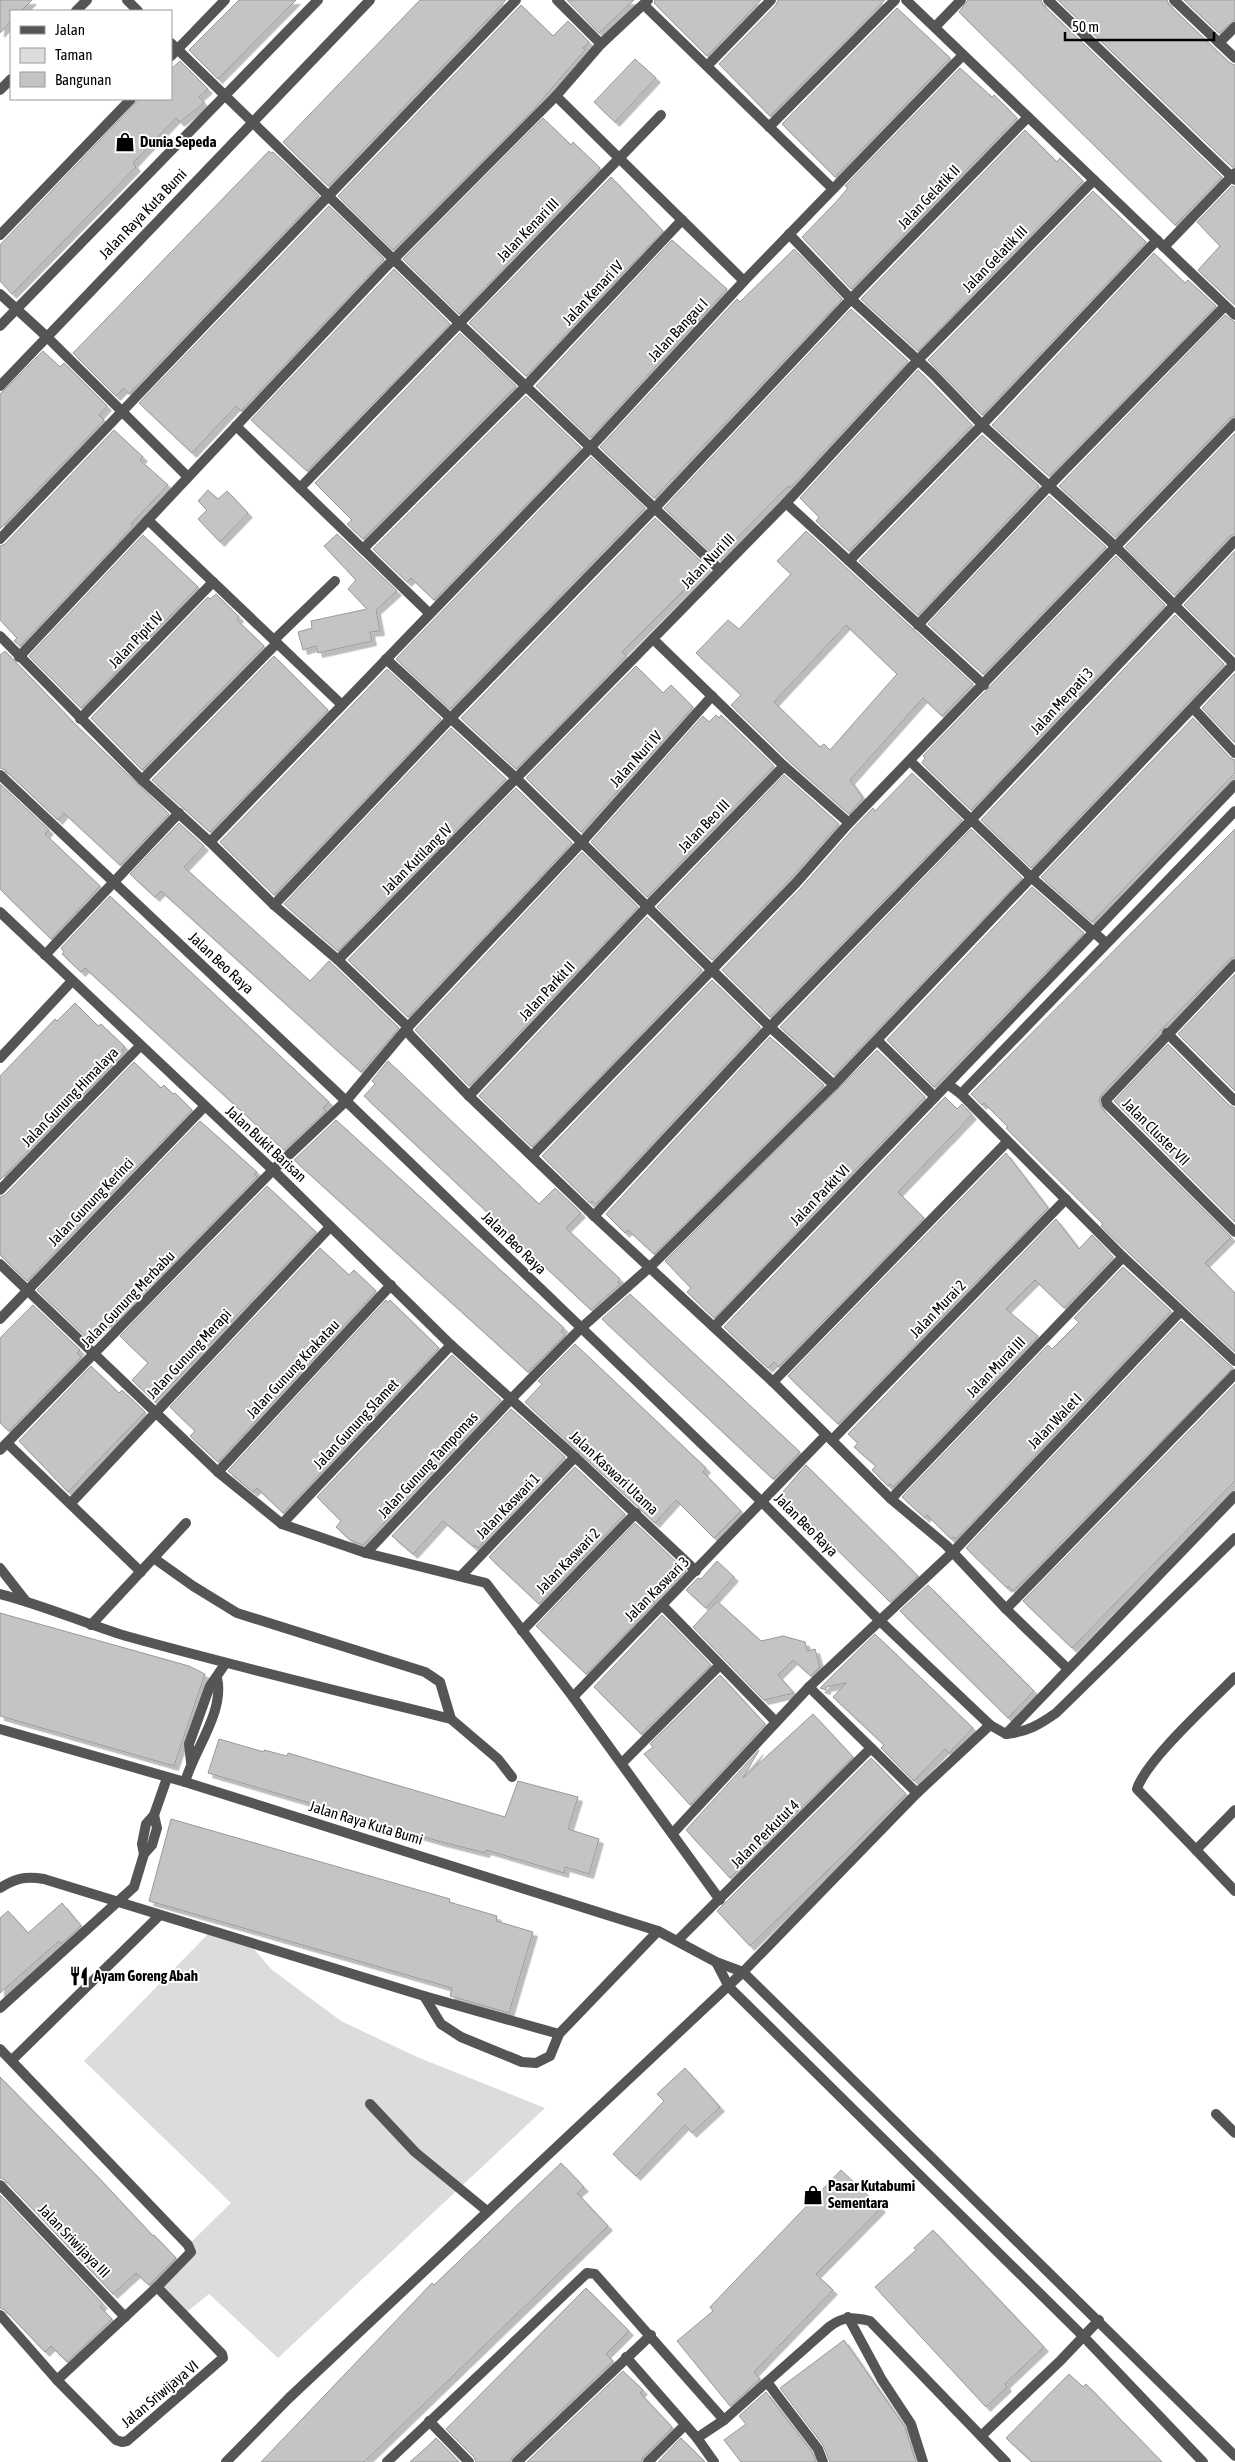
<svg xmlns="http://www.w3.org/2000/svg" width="1235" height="2462" font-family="'Asap Condensed',sans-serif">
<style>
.green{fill:#dcdcdc}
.building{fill:#c4c4c4;stroke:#999;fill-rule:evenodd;filter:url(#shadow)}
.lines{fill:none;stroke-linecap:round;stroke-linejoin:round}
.minor{stroke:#555;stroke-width:10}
.tertiary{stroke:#555;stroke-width:10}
.labels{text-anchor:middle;stroke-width:4;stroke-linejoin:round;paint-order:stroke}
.poi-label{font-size:15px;font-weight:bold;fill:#000;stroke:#fff;text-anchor:start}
.street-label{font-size:15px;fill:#000;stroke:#fff}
</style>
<defs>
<filter id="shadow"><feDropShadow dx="4.5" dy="4.5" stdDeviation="0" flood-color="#0004"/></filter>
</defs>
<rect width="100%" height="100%" fill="#fff"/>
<!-- green -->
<path class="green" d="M211 1931 248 1942 271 1969 341 2021 417 2057 545 2108 278 2358 209 2294 183 2315 157 2287 189 2256 188 2245 231 2203 84 2061Z"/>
<!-- building -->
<g class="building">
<path d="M0 0H32L21 11H11V21L0 33Z"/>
<path d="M239 0H296L218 79 189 50Z"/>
<path d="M420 0H506L328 186 283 142Z"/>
<path d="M567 0H634L599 33Z"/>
<path d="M655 0H761L707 56 654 3Z"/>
<path d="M778 0H885L770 116 719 64 776 5Z"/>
<path d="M968 0H1041L1043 5 1222 177 1175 225 959 12Z"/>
<path d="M1058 0H1167L1169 5 1230 63 1235 65V166L1232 167Z"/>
<path d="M1184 0H1235V20L1219 33Z"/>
<path d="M521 5 553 36 568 21 589 42 583 48 585 50 534 109 393 250 338 196Z"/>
<path d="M897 8 950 58 835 177 782 124Z"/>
<path d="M635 59 656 78 615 122 594 102Z"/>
<path d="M180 61 208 89 199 97 204 103 180 122 176 118 133 163 136 167 12 294 0 281V245L139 99H171V69Z"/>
<path d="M960 68 992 97 994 95 1017 118 851 289 802 237 836 202 848 188 845 186Z"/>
<path d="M543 118 571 145 573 142 600 168 459 314 403 259Z"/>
<path d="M1025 130 1057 162 1060 158 1083 181 918 351 861 299Z"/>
<path d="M269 151 271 153 273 152 319 196 129 394 124 388 116 396 73 353Z"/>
<path d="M611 177 663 231 526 376 469 323Z"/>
<path d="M1232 186 1235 187V305L1198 270 1220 246 1197 222Z"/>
<path d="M1093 191 1146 242 982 415 928 360Z"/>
<path d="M329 206 384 259 241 411 236 406 192 453 139 403Z"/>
<path d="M672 240 727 289 590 438 536 386Z"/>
<path d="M794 249 842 299 654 498 600 447 737 299 740 302Z"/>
<path d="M1154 253 1185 283 1188 280 1216 306 1049 476 992 425Z"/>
<path d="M394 269 450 324 307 471 251 420Z"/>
<path d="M851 309 908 361 790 488 788 486 785 489 717 558 664 508Z"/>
<path d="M1225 315 1235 322V416L1230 418 1115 537 1059 486Z"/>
<path d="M460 333 516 386 363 539 347 524 352 520 315 483Z"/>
<path d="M43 351 60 367 64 363 107 406 99 415 104 420 0 529V394Z"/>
<path d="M918 370 972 425 849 551 816 521 819 517 800 498Z"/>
<path d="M526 396 581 448 434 600 411 578 407 582 373 549Z"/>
<path d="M114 430 143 457 140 460 168 485 131 524 133 526 20 646 14 641 17 638 0 620V546L5 544Z"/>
<path d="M1235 433V534L1230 536 1174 595 1125 547Z"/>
<path d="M982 435 1039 486 918 615 859 561Z"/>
<path d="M591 457 645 508 450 709 396 659Z"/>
<path d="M208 490 218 499 227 491 248 513 220 542 198 519 207 510 198 501Z"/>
<path d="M1049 496 1106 547 983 674 928 624Z"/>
<path d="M655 518 707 567 622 652 626 656 516 769 461 718Z"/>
<path d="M806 531 973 684 942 716 923 698 850 780 863 798 849 814 789 761 731 705 741 695 696 653 728 620 739 629 791 574 777 561ZM846 625 897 674 830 750 824 744 820 747 774 702Z"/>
<path d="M337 534 397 591 376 610 380 631 370 632 372 641 318 653 316 646 303 650 298 632 312 628 311 621 367 609 348 589 356 580 324 546Z"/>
<path d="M143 535 198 587 81 708 29 656Z"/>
<path d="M1235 551V655L1184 605Z"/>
<path d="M1116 556 1165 605 971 810 922 763 925 758 923 756Z"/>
<path d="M216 594 239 617 237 620 264 646 142 770 91 718 208 597 210 599Z"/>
<path d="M1175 615 1224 664 1031 868 981 820Z"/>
<path d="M5 651 75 724 169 814 120 865 64 813 58 820 5 770 0 768V655Z"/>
<path d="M274 656 328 710 210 832 152 780Z"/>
<path d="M636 666 663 693 671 685 693 707 581 832 526 778Z"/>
<path d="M387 669 441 719 274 895 220 842Z"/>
<path d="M1235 673V743L1202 708Z"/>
<path d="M716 715 719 718 721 715 774 766 647 897 591 842 703 716 709 722Z"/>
<path d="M1193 718 1230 758 1235 760V773L1092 922 1041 877Z"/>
<path d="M451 728 506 779 338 951 284 904Z"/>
<path d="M912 773 962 820 770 1017 722 970 801 888 854 828 873 808 875 811Z"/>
<path d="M784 775 839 824 791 878 712 960 657 907Z"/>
<path d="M0 784 49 830 45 834 100 886 51 939 0 889Z"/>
<path d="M516 788 572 843 408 1017 348 960Z"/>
<path d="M179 823 204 846 184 867 310 981 329 961 399 1028 361 1072 161 891 155 897 130 874Z"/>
<path d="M971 829 1022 878 834 1075 780 1027Z"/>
<path d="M1235 829V957L1230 959 1162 1029 1101 1095 1099 1101 1102 1109 1231 1237 1205 1263 1235 1293V1352L1128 1252 1101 1226 1103 1224 1006 1128 1008 1127 984 1103 982 1105 971 1094Z"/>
<path d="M582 852 638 907 469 1086 415 1030Z"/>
<path d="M1032 887 1084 933 934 1087 887 1040Z"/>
<path d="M110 896 329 1102 323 1108 326 1111 284 1150 85 968 81 972 62 954 64 952 61 948Z"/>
<path d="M647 917 702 970 532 1147 479 1096Z"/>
<path d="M1235 974V1091L1178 1034Z"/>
<path d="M712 980 760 1027 596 1204 592 1201 590 1203 542 1156Z"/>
<path d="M75 1003 98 1026 101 1024 125 1047 122 1050 124 1053 0 1180V1076L55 1019 57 1021Z"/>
<path d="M770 1037 824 1085 654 1254 628 1230 625 1233 606 1214Z"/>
<path d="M1168 1044 1230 1106 1235 1108V1222L1114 1101Z"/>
<path d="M877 1050 925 1097 714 1318 687 1292 691 1288 665 1261Z"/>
<path d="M388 1061 539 1204 555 1188 581 1213 566 1228 620 1279 618 1282 620 1284 591 1310 364 1096 375 1084 372 1081Z"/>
<path d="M134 1062 161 1088 164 1085 173 1094 175 1093 192 1110 27 1281 0 1255V1197L5 1195Z"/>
<path d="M945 1097 957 1109 962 1104 972 1115 898 1192 924 1218 778 1367 774 1362 768 1368 724 1327Z"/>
<path d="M336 1120 564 1328 561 1331 565 1335 528 1372 294 1160Z"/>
<path d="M200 1121 257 1172 254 1174 257 1177 110 1327 106 1323 89 1340 37 1290Z"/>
<path d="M1006 1153 1048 1208 838 1424 788 1376Z"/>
<path d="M267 1186 316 1232 155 1402 132 1380 148 1363 120 1336Z"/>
<path d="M1056 1219 1079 1249 1092 1235 1113 1257 1064 1308 1035 1280 1006 1309 1038 1336 893 1487 890 1484 888 1486 872 1470 876 1466 854 1447 858 1443 848 1434Z"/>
<path d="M320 1248 349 1275 354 1270 376 1291 218 1462 190 1436 195 1431 170 1407Z"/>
<path d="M1123 1267 1171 1311 956 1539 954 1537 951 1539 927 1515 925 1518 902 1497 1048 1345 1052 1349 1079 1322 1074 1318Z"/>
<path d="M630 1294 800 1452 773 1479 602 1319Z"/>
<path d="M386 1300 388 1303 390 1300 439 1348 283 1513 257 1488 253 1492 228 1471Z"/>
<path d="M33 1305 80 1350 77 1353 81 1357 9 1431 0 1423V1338Z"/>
<path d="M1181 1321 1233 1368 1013 1591 1008 1586 1007 1588 966 1548Z"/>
<path d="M575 1344 706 1468 703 1472 741 1511 714 1538 676 1500 655 1523 525 1402 542 1384 538 1381Z"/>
<path d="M452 1355 501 1400 363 1545 350 1540 336 1527 341 1521 317 1497Z"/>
<path d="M91 1366 119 1393 122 1390 145 1412 68 1492 19 1441Z"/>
<path d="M1235 1384V1481L1072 1648 1023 1601Z"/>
<path d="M511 1409 565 1457 478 1548 475 1545 474 1547 443 1521 413 1554 392 1536Z"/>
<path d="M806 1465 918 1576 890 1602 781 1494Z"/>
<path d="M575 1467 625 1514 539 1604 489 1557Z"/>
<path d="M635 1523 686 1571 675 1581 672 1579 652 1600 655 1603 586 1674 536 1626Z"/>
<path d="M717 1561 734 1577 706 1608 686 1590 698 1578 701 1579Z"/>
<path d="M928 1585 1034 1691 1008 1718 900 1611Z"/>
<path d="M717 1601 761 1641 783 1636 805 1642 807 1651 815 1649 820 1667 811 1676 793 1660 778 1675 794 1693 764 1700 693 1627Z"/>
<path d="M0 1613 189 1666 205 1674 174 1766 0 1716Z"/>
<path d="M662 1615 711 1665 641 1734 594 1687Z"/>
<path d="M875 1634 973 1728 949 1753 945 1749 914 1781 881 1748 884 1745 833 1697 846 1683 826 1687V1690L820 1688Z"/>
<path d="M720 1675 765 1724 690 1805 644 1754 653 1747 650 1744Z"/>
<path d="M813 1714 853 1757 730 1878 686 1830 759 1750 743 1778Z"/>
<path d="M219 1739 264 1752V1750L287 1756 288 1753 505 1817 518 1781 578 1797 568 1829 599 1839 589 1874 565 1867 564 1873 486 1850 485 1853 438 1841 208 1773Z"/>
<path d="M871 1758 906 1794 750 1946 717 1911Z"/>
<path d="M171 1819 450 1899 449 1902 497 1916 496 1921 533 1932 509 2013 450 1996 452 1988 149 1901Z"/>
<path d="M62 1903 81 1926 61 1944 59 1941 0 1993V1918L8 1911 28 1933Z"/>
<path d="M685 2068 720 2107 692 2133 685 2125 636 2176 613 2154 664 2101 657 2094Z"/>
<path d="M0 2077 96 2175 153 2236 154 2235 176 2258 149 2285 136 2273 113 2294 5 2180 0 2178Z"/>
<path d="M561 2163 584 2187 577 2193 608 2226 364 2462H261L432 2283 434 2285Z"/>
<path d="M841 2170 881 2208 816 2274 833 2290 754 2372 760 2379 730 2406 677 2341 713 2311 710 2307Z"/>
<path d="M0 2195 103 2304 100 2307 112 2319 67 2362 51 2346 45 2352 5 2310 0 2308Z"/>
<path d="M933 2230 1044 2347 1005 2384 1007 2387 986 2407 875 2287 916 2250 914 2248Z"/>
<path d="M586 2288 629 2331 606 2354 613 2361 512 2457 510 2462H476L474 2457 446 2429Z"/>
<path d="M844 2340 905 2427 916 2462H830L823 2445 780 2388Z"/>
<path d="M623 2371 643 2390 640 2393 671 2426 672 2428 643 2457 641 2462H527Z"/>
<path d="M1069 2374 1083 2387 1086 2384 1162 2462H1032L1006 2438Z"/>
<path d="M766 2392 812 2452 816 2462H741L724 2440 746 2424 739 2416Z"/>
<path d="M436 2438 459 2462H410L430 2444Z"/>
<path d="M681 2438 705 2462H658Z"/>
</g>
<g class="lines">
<!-- minor -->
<g class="minor">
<path d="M127 0 138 11"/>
<path d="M557 0 601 44"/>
<path d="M906 0 1235 315"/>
<path d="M1048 0 1235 180"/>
<path d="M1174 0 1235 58"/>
<path d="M644 5 833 189"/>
<path d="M76 11 87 0"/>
<path d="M935 27 961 0"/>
<path d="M171 43 459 323 720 570"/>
<path d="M1219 43 1235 27"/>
<path d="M171 56 225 0"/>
<path d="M707 66 771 0"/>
<path d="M0 90 11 79"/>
<path d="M556 96 744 281"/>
<path d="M769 127 895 0"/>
<path d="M789 234 851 299 933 374 982 425 1116 547 1234 664"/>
<path d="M0 235 131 99"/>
<path d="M1164 247 1235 173"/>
<path d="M0 294 46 336 188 477"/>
<path d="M0 326 318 0"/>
<path d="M236 426 429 613"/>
<path d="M300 488 661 115"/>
<path d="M786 503 984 685"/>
<path d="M148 520 342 705"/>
<path d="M0 539 516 0"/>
<path d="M363 549 526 386 682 220"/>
<path d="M849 561 982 425 1157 240"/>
<path d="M918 625 1049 486 1225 306"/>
<path d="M0 636 142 780 210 842 274 905 338 960 408 1027V1032L411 1036 469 1096 594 1216 773 1382 891 1499 946 1545 1006 1609 1068 1669"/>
<path d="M653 639 784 766 849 823"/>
<path d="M274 640 335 581"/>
<path d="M19 657 382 271 556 96 601 44 648 0"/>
<path d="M386 659 517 779 770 1027 834 1085"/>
<path d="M1193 708 1235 753"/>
<path d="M80 719 213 582"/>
<path d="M910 761 1032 878 1106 943"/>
<path d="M0 775 346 1101 763 1503 879 1620 990 1725 1006 1734"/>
<path d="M142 780 277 643"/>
<path d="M210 842 590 448 744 281 963 55"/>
<path d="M274 905 450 719 654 509 851 299 1028 117"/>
<path d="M0 912 273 1170 451 1345 575 1457 696 1571"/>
<path d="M45 955 179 813"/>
<path d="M338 960 786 503 918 360 1094 180"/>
<path d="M1235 964 1106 1100 1107 1104 1235 1232"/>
<path d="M1167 1033 1235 1101"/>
<path d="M877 1040 935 1097"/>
<path d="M0 1058 72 981"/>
<path d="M949 1085 961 1094 1123 1257 1235 1361"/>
<path d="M961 1094 1235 811"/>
<path d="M469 1096 647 907 784 766"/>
<path d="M532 1156 796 883 849 823 1235 423"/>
<path d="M0 1190 140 1046"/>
<path d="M594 1216 770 1027 972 819 1235 541"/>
<path d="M0 1264 218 1472 282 1524 366 1553 486 1583 573 1697 720 1900"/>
<path d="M0 1319 204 1107"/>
<path d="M714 1327 1235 785"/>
<path d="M773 1382 1007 1142"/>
<path d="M832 1440 1066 1199"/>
<path d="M7 1443 141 1572"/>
<path d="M0 1450 273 1170 346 1101 408 1027 582 842 712 696"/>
<path d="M218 1472 391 1285"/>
<path d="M891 1499 1123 1257"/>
<path d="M71 1503 330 1227"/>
<path d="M282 1524 451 1345"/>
<path d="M366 1553 512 1398 580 1329 650 1267 834 1085 1235 663"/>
<path d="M155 1559 193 1586 237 1613 425 1672 440 1682 451 1719 498 1759 512 1777"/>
<path d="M0 1568 25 1600"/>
<path d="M462 1575 575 1457"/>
<path d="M0 1594C43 1605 84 1623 126 1636 234 1666 342 1692 451 1719"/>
<path d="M662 1605 776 1722"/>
<path d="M1006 1609 1235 1374"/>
<path d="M91 1625 186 1523"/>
<path d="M522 1631 636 1513"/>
<path d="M809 1687 917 1793"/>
<path d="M573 1697 826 1435"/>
<path d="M1006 1734 1235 1496"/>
<path d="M1006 1734C1027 1732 1039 1725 1056 1713L1235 1538"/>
<path d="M191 1762 189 1744 210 1686 225 1664"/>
<path d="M622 1763 720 1665"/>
<path d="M185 1782C194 1750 225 1711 217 1678"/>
<path d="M1235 1810 1196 1850 1235 1891"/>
<path d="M673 1833 809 1687 953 1552 1180 1312"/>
<path d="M1196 1850 1137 1789C1146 1760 1211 1702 1235 1677"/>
<path d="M144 1854 142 1844 146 1824 154 1815 167 1778"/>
<path d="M0 1888C16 1878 25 1876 44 1879L424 1996 559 2034"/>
<path d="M678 1940 871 1748"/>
<path d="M743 1972 917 1793 990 1725"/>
<path d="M424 1996 441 2024 461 2037 522 2062 536 2063 550 2056 559 2034 658 1931"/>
<path d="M0 2008 134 1887 144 1854 152 1845 157 1828 154 1815"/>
<path d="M0 2049 188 2245 191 2252 157 2287 57 2380"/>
<path d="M12 2060 160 1915"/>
<path d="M370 2104 415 2152 487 2211"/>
<path d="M1216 2114 1235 2133"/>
<path d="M0 2185 125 2317"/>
<path d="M0 2315 57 2380 116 2440 122 2442 127 2441 223 2358 222 2354 157 2287"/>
<path d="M848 2317 882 2380 911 2424 923 2462"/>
<path d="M626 2357 697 2438"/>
<path d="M767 2382 818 2449 823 2462"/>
<path d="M429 2421 469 2462"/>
<path d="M981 2436 1061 2360 1099 2320"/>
<path d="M387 2462 587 2273 595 2274 724 2420"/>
<path d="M517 2462 651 2335"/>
<path d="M648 2462 685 2425"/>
<path d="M714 2462 697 2438 724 2420 829 2327C843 2316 853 2317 870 2321L1006 2462"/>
</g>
<!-- tertiary -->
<g class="tertiary">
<path d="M0 386 370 0"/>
<path d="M0 1729 185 1782 658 1931 716 1962 743 1972 1235 2456"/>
<path d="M716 1962 729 1987 1083 2336 1203 2462"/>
<path d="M226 2462 289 2398 743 1972"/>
</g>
</g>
<!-- icons -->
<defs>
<symbol id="shop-bare" viewBox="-9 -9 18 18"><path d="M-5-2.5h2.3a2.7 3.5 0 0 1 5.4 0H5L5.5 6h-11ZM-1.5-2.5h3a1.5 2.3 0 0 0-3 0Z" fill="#000" stroke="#fff" stroke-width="2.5" paint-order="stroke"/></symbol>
<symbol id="restaurant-bare" viewBox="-9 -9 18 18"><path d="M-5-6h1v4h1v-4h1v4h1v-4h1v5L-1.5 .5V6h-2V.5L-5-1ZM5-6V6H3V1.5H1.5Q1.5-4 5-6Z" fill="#000" stroke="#fff" stroke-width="2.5" paint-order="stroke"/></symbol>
</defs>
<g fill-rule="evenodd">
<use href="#shop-bare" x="111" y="128" width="28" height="28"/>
<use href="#restaurant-bare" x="65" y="1962" width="28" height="28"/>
<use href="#shop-bare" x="799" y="2181" width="28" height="28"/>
</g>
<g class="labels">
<!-- poi labels -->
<g class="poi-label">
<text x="140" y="147">Dunia Sepeda</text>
<text x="94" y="1981">Ayam Goreng Abah</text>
<text x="828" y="2191">Pasar Kutabumi<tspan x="828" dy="17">Sementara</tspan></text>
</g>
<!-- street labels -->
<g class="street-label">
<text transform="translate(929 197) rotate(-46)" y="5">Jalan Gelatik II</text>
<text transform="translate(143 214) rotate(-46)" y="5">Jalan Raya Kuta Bumi</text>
<text transform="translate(528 230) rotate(-46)" y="5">Jalan Kenari III</text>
<text transform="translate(995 259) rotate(-46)" y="5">Jalan Gelatik III</text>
<text transform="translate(593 293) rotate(-47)" y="5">Jalan Kenari IV</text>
<text transform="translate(678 330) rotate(-47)" y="5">Jalan Bangau I</text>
<text transform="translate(708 561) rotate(-46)" y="5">Jalan Nuri III</text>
<text transform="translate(136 640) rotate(-46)" y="5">Jalan Pipit IV</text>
<text transform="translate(1062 701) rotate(-47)" y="5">Jalan Merpati 3</text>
<text transform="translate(636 759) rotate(-48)" y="5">Jalan Nuri IV</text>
<text transform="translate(704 826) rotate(-46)" y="5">Jalan Beo III</text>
<text transform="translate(417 859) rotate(-45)" y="5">Jalan Kutilang IV</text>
<text transform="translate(221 963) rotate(43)" y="5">Jalan Beo Raya</text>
<text transform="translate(547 991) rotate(-47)" y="5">Jalan Parkit II</text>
<text transform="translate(70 1097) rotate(-46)" y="5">Jalan Gunung Himalaya</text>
<text transform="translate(1156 1132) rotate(45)" y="5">Jalan Cluster VII</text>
<text transform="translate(266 1144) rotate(43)" y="5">Jalan Bukit Barisan</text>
<text transform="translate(820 1195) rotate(-46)" y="5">Jalan Parkit VI</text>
<text transform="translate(91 1202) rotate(-46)" y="5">Jalan Gunung Kerinci</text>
<text transform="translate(514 1243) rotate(44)" y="5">Jalan Beo Raya</text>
<text transform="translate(128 1299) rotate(-46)" y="5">Jalan Gunung Merbabu</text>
<text transform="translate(938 1309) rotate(-46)" y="5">Jalan Murai 2</text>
<text transform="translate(189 1354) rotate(-47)" y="5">Jalan Gunung Merapi</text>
<text transform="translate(996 1367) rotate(-46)" y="5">Jalan Murai III</text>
<text transform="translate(293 1369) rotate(-47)" y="5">Jalan Gunung Krakatau</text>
<text transform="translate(1055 1421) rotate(-46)" y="5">Jalan Walet I</text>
<text transform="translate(356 1424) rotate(-47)" y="5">Jalan Gunung Slamet</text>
<text transform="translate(428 1465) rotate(-47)" y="5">Jalan Gunung Tampomas</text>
<text transform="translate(614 1473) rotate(43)" y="5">Jalan Kaswari Utama</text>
<text transform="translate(508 1506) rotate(-46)" y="5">Jalan Kaswari 1</text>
<text transform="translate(806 1525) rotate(45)" y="5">Jalan Beo Raya</text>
<text transform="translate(568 1561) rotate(-46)" y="5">Jalan Kaswari 2</text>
<text transform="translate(657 1589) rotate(-45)" y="5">Jalan Kaswari 3</text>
<text transform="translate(366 1823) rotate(17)" y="5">Jalan Raya Kuta Bumi</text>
<text transform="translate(765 1834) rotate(-45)" y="5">Jalan Perkutut 4</text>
<text transform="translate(74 2241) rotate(46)" y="5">Jalan Sriwijaya III</text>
<text transform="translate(160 2394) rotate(-40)" y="5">Jalan Sriwijaya VI</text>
</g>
</g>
<!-- legend -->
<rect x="10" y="10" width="162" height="90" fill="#ffffff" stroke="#999999"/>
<rect x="20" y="26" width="25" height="8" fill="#555555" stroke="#999999"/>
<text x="55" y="35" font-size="15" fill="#000000">Jalan</text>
<rect x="20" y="48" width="25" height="15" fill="#dcdcdc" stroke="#999999"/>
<text x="55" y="60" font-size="15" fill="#000000">Taman</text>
<rect x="20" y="72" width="25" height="15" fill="#c4c4c4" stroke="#999999"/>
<text x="55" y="85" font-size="15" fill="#000000">Bangunan</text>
<!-- scale -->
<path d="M1065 32v8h149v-8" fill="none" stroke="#000000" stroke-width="2.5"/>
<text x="1072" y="32" font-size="15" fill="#000000" stroke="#ffffff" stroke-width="4" paint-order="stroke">50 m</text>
</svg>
